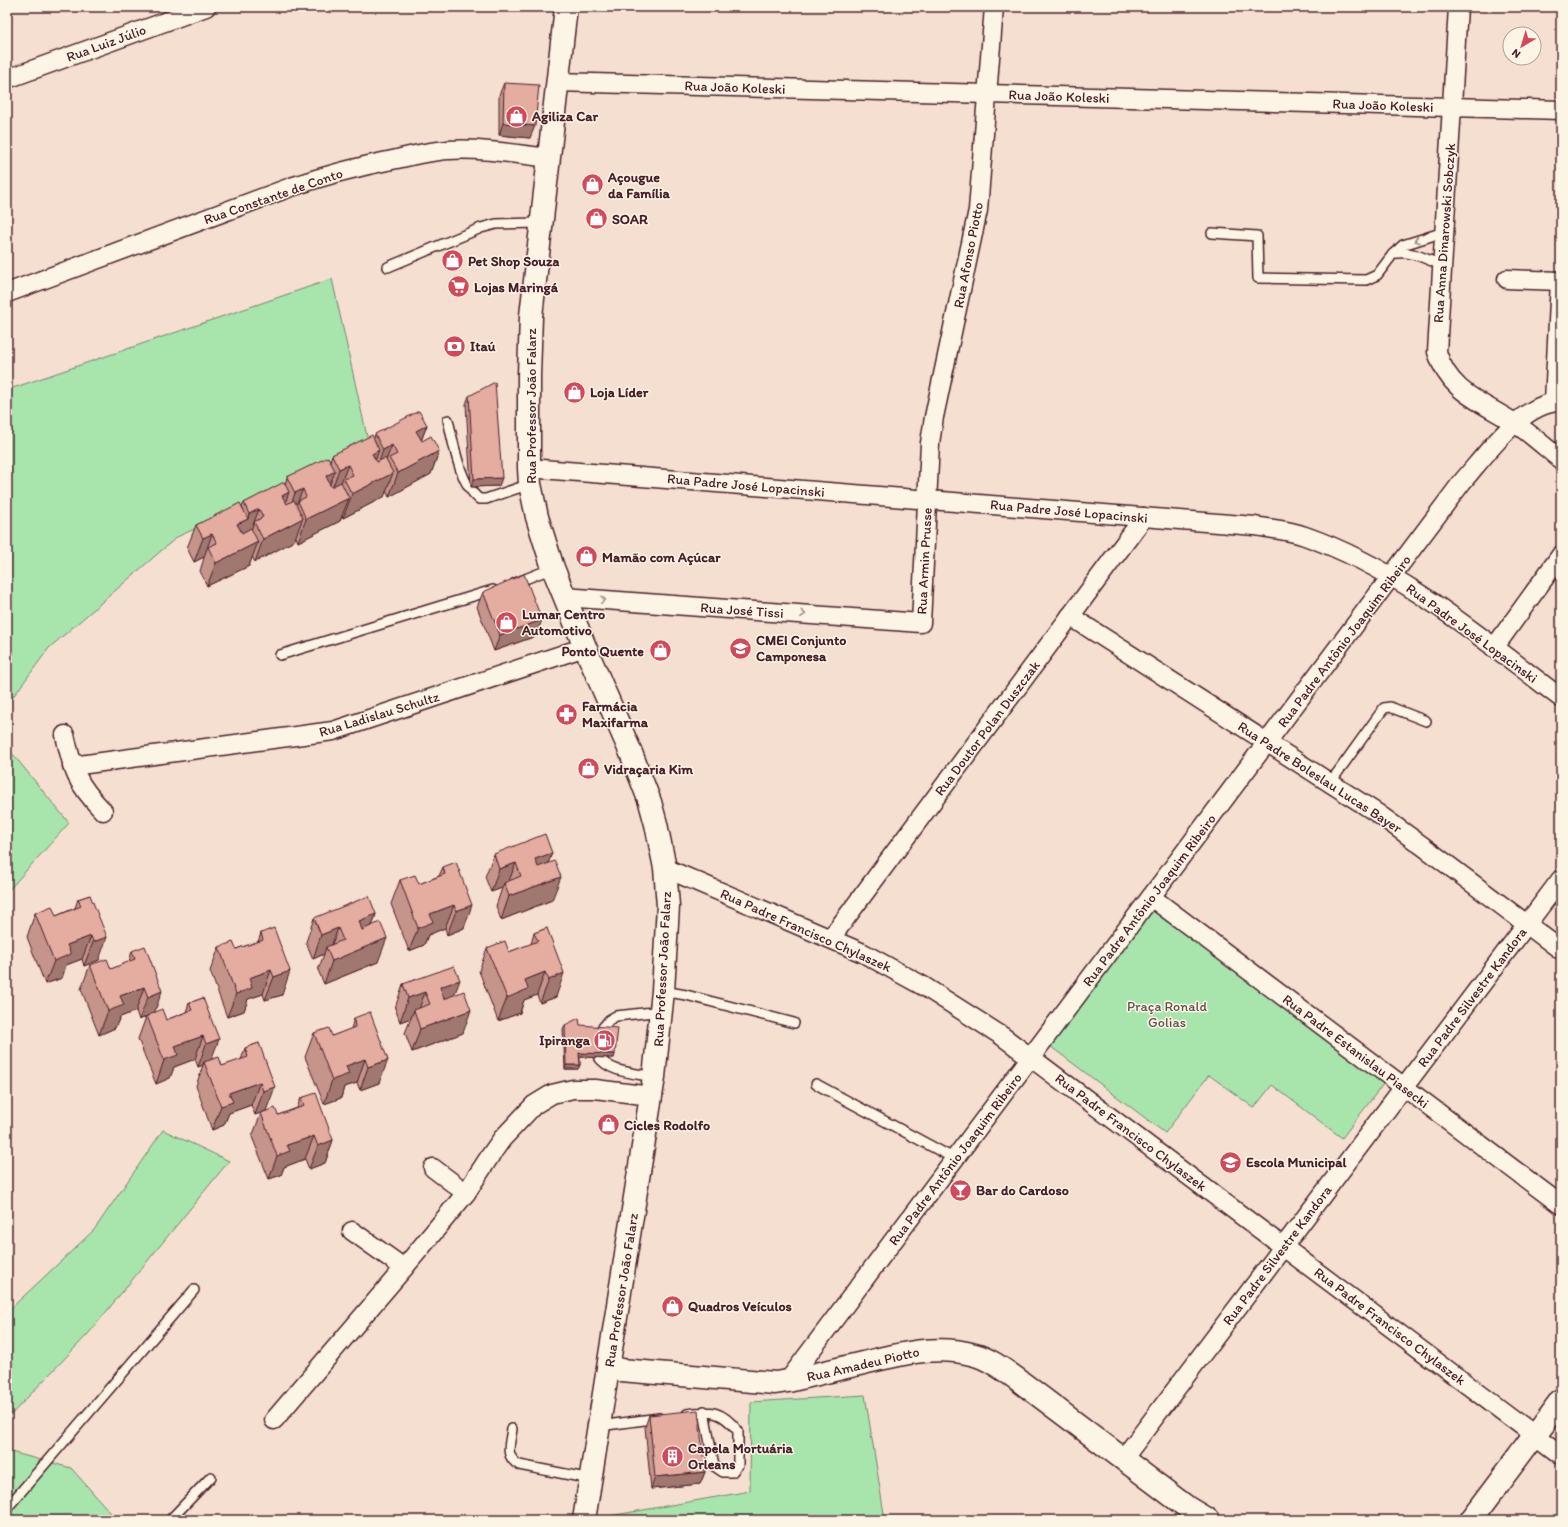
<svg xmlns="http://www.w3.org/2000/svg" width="1568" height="1527" font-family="Itim,sans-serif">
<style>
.green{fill:#a7e5ad;stroke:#78826c}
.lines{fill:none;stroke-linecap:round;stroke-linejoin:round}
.lane-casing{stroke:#4a1f2b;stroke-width:12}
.street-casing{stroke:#4a1f2b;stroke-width:21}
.secondary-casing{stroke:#4a1f2b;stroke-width:25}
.lane{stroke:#fcf5e5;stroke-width:9}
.street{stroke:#fcf5e5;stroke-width:18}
.secondary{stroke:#fcf5e5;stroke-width:22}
.wall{fill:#c5948a;stroke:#4a1f2b}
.shaded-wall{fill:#a07870;stroke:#4a1f2b}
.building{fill:#e5aca0;stroke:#4a1f2b}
.oneway{stroke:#a38a88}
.labels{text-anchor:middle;stroke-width:3;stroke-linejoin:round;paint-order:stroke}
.street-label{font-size:14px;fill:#4a1f2b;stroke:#fcf5e5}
.poi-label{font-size:14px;font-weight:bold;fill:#4a1f2b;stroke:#fcf5e5;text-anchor:start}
.park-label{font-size:14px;fill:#61504c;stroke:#fcf5e5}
</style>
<rect width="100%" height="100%" fill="#f5dfd0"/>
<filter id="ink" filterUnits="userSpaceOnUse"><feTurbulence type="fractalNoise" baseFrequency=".025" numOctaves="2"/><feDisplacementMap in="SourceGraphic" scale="8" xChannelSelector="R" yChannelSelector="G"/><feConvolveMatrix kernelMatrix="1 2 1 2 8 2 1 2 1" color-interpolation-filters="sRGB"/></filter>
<g filter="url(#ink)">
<!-- green -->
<g class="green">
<path d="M332 279 370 450 177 537 49 648 7 705V390Z"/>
<path d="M7 747 69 823 7 892Z"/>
<path d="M1153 910 1384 1083 1342 1138 1272 1085 1254 1108 1209 1075 1165 1133 1050 1046Z"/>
<path d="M163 1130 229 1161 88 1334 7 1419V1312L94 1230Z"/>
<path d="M865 1395 885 1520H604V1517L750 1491 751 1402Z"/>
<path d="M7 1451 71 1468 117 1520H7Z"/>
</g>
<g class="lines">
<defs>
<g id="lane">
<path d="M1212 233 1257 236 1258 278 1366 280 1377 275 1393 254 1403 245 1444 232"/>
<path d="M1393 254C1410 249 1427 260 1442 265"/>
<path d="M388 267 481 228 496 224 541 223"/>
<path d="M448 420C454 444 459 483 479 499H486L530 484"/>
<path d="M515 583 553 568"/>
<path d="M280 655 493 590"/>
<path d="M1330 783 1384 708 1390 707 1426 721"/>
<path d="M663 991 686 995 794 1023"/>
<path d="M600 1031 609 1020 616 1016 662 1011"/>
<path d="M598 1056C609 1073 636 1073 654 1077"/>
<path d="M816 1084 955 1159"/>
<path d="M687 1414C712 1410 722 1411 738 1431V1465L732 1472H723L714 1466 704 1411"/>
<path d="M599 1426 659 1418"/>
<path d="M512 1429C510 1444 504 1456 519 1465L591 1479"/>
<path d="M7 1508 194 1290"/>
<path d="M170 1520 211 1477"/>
</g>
<g id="street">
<path d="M1458 7 1437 352C1449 392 1480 401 1513 422 1530 433 1545 447 1561 460"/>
<path d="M7 79 206 7"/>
<path d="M557 82 1561 110"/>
<path d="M1507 279 1561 281"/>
<path d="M7 293 291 187C326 175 361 166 397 159 414 155 431 151 448 150 481 148 516 154 549 158"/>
<path d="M1554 402 1560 281"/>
<path d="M529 468 1255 526C1271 529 1289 530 1305 536 1402 570 1480 637 1561 698"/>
<path d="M564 597 921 623 930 443 934 417 978 210 994 7"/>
<path d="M1070 616 1377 813 1424 847 1561 950"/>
<path d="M1494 648 1561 555"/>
<path d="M65 735C73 771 76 783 103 811"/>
<path d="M72 766 333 731 585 647"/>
<path d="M665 868 863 953 925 987 1002 1036 1561 1455"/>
<path d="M1151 897 1561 1205"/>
<path d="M831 938 1144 517"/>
<path d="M433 1168 466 1193"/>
<path d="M352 1231 404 1268"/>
<path d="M788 1381 1462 482C1485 456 1523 401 1561 402"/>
<path d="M274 1420 404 1268 466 1193 490 1156 502 1139 534 1105 552 1094 573 1089H595L651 1096"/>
<path d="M1123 1459 1561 879"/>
</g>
<g id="secondary">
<path d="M566 7 531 316 529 375V468L530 484 537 517 553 568 585 647 631 753 650 802 656 824 665 868 668 906 663 991 654 1077 584 1520"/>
<path d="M609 1369 775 1383 788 1381C813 1375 838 1369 863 1363 900 1354 937 1344 975 1355 990 1359 1004 1370 1017 1379L1188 1508 1208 1520"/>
<path d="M1471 1520 1561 1400"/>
</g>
</defs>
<!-- lane casing -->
<use href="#lane" class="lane-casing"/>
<!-- street casing -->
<use href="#street" class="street-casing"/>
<!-- secondary casing -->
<use href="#secondary" class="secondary-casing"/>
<!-- lane -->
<use href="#lane" class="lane"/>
<!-- street -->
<use href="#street" class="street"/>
<!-- secondary -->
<use href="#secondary" class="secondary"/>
</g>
<!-- wall -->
<g class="wall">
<path d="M504 83 530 138 499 135V95Z"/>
<path d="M469 396 499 486 471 487 466 404Z"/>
<path d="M427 425 421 441H422L439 451 431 474 389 497 386 491 384 497 343 518 342 516 340 521 298 542 296 537 294 541 255 562 252 557 249 566 207 586 200 571 204 558V557L194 562 187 548 196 525 242 507 244 503 285 485 287 477 330 461 332 455 374 438 375 434Z"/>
<path d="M483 592 536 636 494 651 477 607Z"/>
<path d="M494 854 548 864 552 900 501 920 496 906 502 888 491 892 485 877Z"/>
<path d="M443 867 464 928 447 935 445 928 428 935 424 945 409 951 391 904 400 880 419 884 439 876Z"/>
<path d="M90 895 99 960 84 966 82 959 66 965 62 978 45 984 27 937 35 913 56 916 75 908 78 899Z"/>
<path d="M376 914 372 926 378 962 324 984 318 970 324 954 313 959 306 942 314 918Z"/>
<path d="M547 928 556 997 540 1003 537 995 524 1000 520 1013 498 1021 479 971 487 948 509 952 531 944 534 933Z"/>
<path d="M261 933 282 995 265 1000 263 994 248 999 244 1011 227 1017 210 971 219 947 236 949 258 942Z"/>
<path d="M132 951 154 1013 166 1020 186 1012 189 1003 203 998 211 1060 222 1066 241 1060 245 1048 259 1043 266 1111 255 1115 251 1105 229 1113 224 1125 212 1130 196 1086 203 1065 198 1067 195 1059 174 1067 170 1078 156 1084 138 1039 146 1017 139 1020 136 1011 120 1017 115 1028 99 1035 81 989 90 965 111 969 129 962Z"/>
<path d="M403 984 454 995 463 1033 412 1052 405 1033 411 1018 400 1022 395 1008Z"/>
<path d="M354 1018 379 1083 360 1090 357 1083 344 1087 341 1098 324 1104 305 1057 314 1033 332 1036 351 1029Z"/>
<path d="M565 1025H580L615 1054 614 1058 580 1057V1065L578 1069H565L563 1029Z"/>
<path d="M301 1098 333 1140 325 1163 309 1169 305 1159 284 1167 281 1175 269 1179 252 1137 261 1113 278 1115 297 1108Z"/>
<path d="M649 1415 705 1472 700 1484 651 1489 645 1427Z"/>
</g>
<!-- shaded-wall -->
<g class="shaded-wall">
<path d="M503 123 535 126 530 138 499 135Z"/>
<path d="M427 425 418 449 416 431Z"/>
<path d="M392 445 383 468 375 473 383 450Z"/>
<path d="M379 450 371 473 372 454Z"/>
<path d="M439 451 431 474 389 497 398 473Z"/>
<path d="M348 465 339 488 331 492 339 469Z"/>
<path d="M335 471 326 495V476Z"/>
<path d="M393 473 384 497 343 518 352 494Z"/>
<path d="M502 478 499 486 471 487 474 479Z"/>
<path d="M303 489 293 513 287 516 295 493Z"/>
<path d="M289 492 281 516 282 496Z"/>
<path d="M349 498 340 521 298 542 306 519Z"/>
<path d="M259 509 250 533 240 542 237 524 248 519 249 514Z"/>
<path d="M303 518 294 541 255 562 263 539Z"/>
<path d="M212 534 204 557 194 562 203 538Z"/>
<path d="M258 542 249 566 207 586 216 563Z"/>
<path d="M542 620 536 636 494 651 500 635Z"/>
<path d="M552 853 544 876 527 882 535 859Z"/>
<path d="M516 863 507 886 504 883 502 888 491 892 499 869Z"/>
<path d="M561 877 552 900 501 920 509 896Z"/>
<path d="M454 905 445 928 428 935 424 945 409 951 418 928 430 914Z"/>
<path d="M472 905 464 928 447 935 456 911Z"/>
<path d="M376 914 368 937 350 944 359 921Z"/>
<path d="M338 928 329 952 326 947 324 954 313 959 321 935Z"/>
<path d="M91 936 82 959 66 965 62 978 45 984 54 961 67 945Z"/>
<path d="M107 937 99 960 84 966 93 942Z"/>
<path d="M387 938 378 962 324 984 332 961Z"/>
<path d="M271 970 263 994 248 999 244 1011 227 1017 236 994 249 978Z"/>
<path d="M290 971 282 995 265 1000 274 977Z"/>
<path d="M545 972 537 995 524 1000 520 1013 498 1021 507 998 525 980Z"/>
<path d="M564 973 556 997 540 1003 549 980Z"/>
<path d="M460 980 451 1004 431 1011 440 987Z"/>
<path d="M144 987 136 1011 120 1017 115 1028 99 1035 108 1011 120 996Z"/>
<path d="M162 991 154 1014 147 1016 146 1017 139 1020 148 997Z"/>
<path d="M425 992 417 1015 414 1010 411 1018 400 1022 408 998Z"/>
<path d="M471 1010 463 1033 412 1052 420 1029Z"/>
<path d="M203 1036 195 1059 174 1067 170 1078 156 1084 164 1060 175 1046Z"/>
<path d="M219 1039 210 1063 204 1062 203 1065 198 1067 206 1044Z"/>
<path d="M579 1053 615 1054 614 1058 578 1057Z"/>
<path d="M365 1059 357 1083 344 1087 341 1098 324 1104 332 1080 346 1066Z"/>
<path d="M388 1060 379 1083 360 1090 368 1067Z"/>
<path d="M566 1065H580L578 1069H565Z"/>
<path d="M260 1082 251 1105 229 1113 224 1125 212 1130 221 1106 229 1093Z"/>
<path d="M275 1087 266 1111 255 1115 263 1091Z"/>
<path d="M314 1136 305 1159 284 1167 281 1175 269 1179 277 1156 287 1145Z"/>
<path d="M333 1140 325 1163 309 1169 318 1146Z"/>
<path d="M705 1472 700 1484 651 1489 655 1477Z"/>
</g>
<!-- building -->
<g class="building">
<path d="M504 83 539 85 535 126 503 123Z"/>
<path d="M495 382 502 478 474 479 469 396Z"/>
<path d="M419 411 427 425 416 431 422 441 431 436 439 451 398 473 389 458 397 454 392 445 383 450 375 434Z"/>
<path d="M372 435 379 450 372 454 377 462 385 458 393 473 352 494 344 479 353 475 348 465 339 469 332 455Z"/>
<path d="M328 457 335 471 326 476 331 487 341 482 349 498 306 519 298 501 306 497 303 489 295 493 287 477Z"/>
<path d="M284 482 289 492 282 496 287 504 294 500 303 518 263 539 254 522 263 517 259 509 249 514 244 503Z"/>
<path d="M240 503 248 519 237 524 242 533 251 528 258 542 216 563 208 547 217 543 212 534 203 538 196 525Z"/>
<path d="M524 574 542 620 500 635 483 592Z"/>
<path d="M545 834 552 853 535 859 538 867 555 861 561 877 509 896 504 883 521 876 516 863 499 869 494 854Z"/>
<path d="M456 862 472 905 456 911 454 905 430 914 433 922 418 928 400 880 415 875 419 884 445 874 443 867Z"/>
<path d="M90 895 107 937 93 942 91 936 67 945 71 954 54 961 35 913 52 906 56 916 81 906 78 899Z"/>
<path d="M369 896 376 914 359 921 362 930 380 922 387 938 332 961 326 947 343 940 338 928 321 935 314 918Z"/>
<path d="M274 928 290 971 274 977 271 970 249 978 252 988 236 994 219 947 233 942 236 949 263 940 261 933Z"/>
<path d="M547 928 564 973 549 980 545 972 525 980 528 989 507 998 487 948 505 941 509 952 538 941 534 933Z"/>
<path d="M145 946 162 991 148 997 144 987 120 996 124 1005 108 1011 90 965 107 959 111 969 135 959 132 951Z"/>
<path d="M454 966 460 980 440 987 444 999 464 991 471 1010 420 1029 414 1010 430 1004 425 992 408 998 403 984Z"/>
<path d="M203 998 219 1039 206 1044 203 1036 175 1046 178 1055 164 1060 147 1016 162 1009 166 1020 192 1010 189 1003Z"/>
<path d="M370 1012 388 1060 368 1067 365 1059 346 1066 349 1074 332 1080 314 1033 329 1028 332 1036 355 1027 354 1018Z"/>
<path d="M579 1018 580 1025 618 1028 615 1054 579 1053 580 1065H566L565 1025Z"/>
<path d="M259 1043 275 1087 263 1091 260 1082 229 1093 233 1102 221 1106 204 1062 219 1057 222 1066 248 1057 245 1048Z"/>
<path d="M316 1093 333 1140 318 1146 314 1136 287 1145 290 1151 277 1156 261 1113 275 1108 278 1115 304 1106 301 1098Z"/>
<path d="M698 1410 705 1472 655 1477 649 1415Z"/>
</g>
<!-- one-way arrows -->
<defs><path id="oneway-chevron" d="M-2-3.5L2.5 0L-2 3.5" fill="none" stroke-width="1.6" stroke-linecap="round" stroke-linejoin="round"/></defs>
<g class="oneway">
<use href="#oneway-chevron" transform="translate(1417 240) rotate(163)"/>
<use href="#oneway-chevron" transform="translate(603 600) rotate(4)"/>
<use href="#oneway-chevron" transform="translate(803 614) rotate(4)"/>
</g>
</g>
<!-- icons -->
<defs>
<symbol id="shop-disc" viewBox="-11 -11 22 22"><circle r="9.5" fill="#d1495b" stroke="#fcf5e5"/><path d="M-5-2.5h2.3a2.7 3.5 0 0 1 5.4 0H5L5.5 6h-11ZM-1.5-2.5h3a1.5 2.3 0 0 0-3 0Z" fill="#fff"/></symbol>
<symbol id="supermarket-disc" viewBox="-11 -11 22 22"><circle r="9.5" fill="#d1495b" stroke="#fcf5e5"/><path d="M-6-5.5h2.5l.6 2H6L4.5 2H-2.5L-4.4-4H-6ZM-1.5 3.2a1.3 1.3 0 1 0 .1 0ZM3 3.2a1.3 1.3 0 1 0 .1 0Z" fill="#fff"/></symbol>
<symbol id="bank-disc" viewBox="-11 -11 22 22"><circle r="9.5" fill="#d1495b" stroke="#fcf5e5"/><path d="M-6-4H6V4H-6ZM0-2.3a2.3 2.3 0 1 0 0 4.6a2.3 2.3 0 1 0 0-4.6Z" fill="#fff"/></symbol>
<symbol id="school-disc" viewBox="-11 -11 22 22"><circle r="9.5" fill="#d1495b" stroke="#fcf5e5"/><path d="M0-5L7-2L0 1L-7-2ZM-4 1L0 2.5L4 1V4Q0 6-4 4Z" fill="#fff"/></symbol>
<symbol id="pharmacy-disc" viewBox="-11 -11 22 22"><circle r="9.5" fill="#d1495b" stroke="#fcf5e5"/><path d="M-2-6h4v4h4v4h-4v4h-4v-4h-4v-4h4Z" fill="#fff"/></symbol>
<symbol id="fuel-disc" viewBox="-11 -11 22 22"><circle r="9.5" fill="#d1495b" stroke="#fcf5e5"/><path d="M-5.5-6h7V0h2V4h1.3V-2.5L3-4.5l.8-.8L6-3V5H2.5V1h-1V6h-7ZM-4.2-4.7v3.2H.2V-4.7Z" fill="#fff"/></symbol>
<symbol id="bar-disc" viewBox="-11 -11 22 22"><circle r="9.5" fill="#d1495b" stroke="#fcf5e5"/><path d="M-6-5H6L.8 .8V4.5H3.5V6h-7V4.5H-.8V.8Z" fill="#fff"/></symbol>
<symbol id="building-disc" viewBox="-11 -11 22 22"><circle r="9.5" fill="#d1495b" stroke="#fcf5e5"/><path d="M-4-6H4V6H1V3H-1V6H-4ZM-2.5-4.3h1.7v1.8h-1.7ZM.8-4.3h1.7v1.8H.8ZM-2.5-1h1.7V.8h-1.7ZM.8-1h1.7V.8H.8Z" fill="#fff"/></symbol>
</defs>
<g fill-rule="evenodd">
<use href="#shop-disc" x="504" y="104" width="25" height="25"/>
<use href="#shop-disc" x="580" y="172" width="25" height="25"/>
<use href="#shop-disc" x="584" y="206" width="25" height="25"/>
<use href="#shop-disc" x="440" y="248" width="25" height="25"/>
<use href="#supermarket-disc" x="446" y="274" width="25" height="25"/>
<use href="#bank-disc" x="442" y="334" width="25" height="25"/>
<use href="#shop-disc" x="562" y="380" width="25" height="25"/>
<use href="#shop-disc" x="574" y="544" width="25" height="25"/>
<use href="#shop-disc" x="494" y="610" width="25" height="25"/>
<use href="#school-disc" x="728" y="636" width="25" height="25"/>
<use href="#shop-disc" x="648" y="638" width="25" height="25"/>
<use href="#pharmacy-disc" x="554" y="702" width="25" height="25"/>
<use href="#shop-disc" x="576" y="756" width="25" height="25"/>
<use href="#fuel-disc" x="592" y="1028" width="25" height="25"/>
<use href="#shop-disc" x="596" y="1112" width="25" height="25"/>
<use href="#school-disc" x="1218" y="1150" width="25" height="25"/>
<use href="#bar-disc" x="948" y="1178" width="25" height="25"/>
<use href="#shop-disc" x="660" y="1294" width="25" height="25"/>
<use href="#building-disc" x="660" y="1444" width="25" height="25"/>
</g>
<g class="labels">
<!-- street labels -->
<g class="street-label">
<text transform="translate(106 43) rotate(-20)" y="5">Rua Luiz Júlio</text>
<text transform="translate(735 87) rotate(2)" y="5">Rua João Koleski</text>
<text transform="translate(1059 96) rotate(2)" y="5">Rua João Koleski</text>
<text transform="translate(1383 105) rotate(2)" y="5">Rua João Koleski</text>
<text transform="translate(273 196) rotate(-19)" y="5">Rua Constante de Conto</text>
<text transform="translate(1444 233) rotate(-86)" y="5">Rua Anna Dinarowski Sobczyk</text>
<text transform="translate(968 255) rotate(-79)" y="5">Rua Afonso Piotto</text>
<text transform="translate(531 406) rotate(-90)" y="5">Rua Professor João Falarz</text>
<text transform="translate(746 485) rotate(5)" y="5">Rua Padre José Lopacinski</text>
<text transform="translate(1069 511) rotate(5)" y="5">Rua Padre José Lopacinski</text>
<text transform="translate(924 561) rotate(-87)" y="5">Rua Armin Prusse</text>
<text transform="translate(742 610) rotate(4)" y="5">Rua José Tissi</text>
<text transform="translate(1472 633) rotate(36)" y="5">Rua Padre José Lopacinski</text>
<text transform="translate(1344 641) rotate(-53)" y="5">Rua Padre Antônio Joaquim Ribeiro</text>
<text transform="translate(379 714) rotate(-17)" y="5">Rua Ladislau Schultz</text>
<text transform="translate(987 728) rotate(-53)" y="5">Rua Doutor Polan Duszczak</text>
<text transform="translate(1320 777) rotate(33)" y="5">Rua Padre Boleslau Lucas Bayer</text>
<text transform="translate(1149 900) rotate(-53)" y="5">Rua Padre Antônio Joaquim Ribeiro</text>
<text transform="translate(806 930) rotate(24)" y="5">Rua Padre Francisco Chylaszek</text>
<text transform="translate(662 969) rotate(-87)" y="5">Rua Professor João Falarz</text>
<text transform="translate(1472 997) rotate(-53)" y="5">Rua Padre Silvestre Kandora</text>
<text transform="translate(1356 1051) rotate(37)" y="5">Rua Padre Estanislau Piasecki</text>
<text transform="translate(1131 1132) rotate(37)" y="5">Rua Padre Francisco Chylaszek</text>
<text transform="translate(955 1159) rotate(-53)" y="5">Rua Padre Antônio Joaquim Ribeiro</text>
<text transform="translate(1277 1255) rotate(-53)" y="5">Rua Padre Silvestre Kandora</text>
<text transform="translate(621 1290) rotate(-81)" y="5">Rua Professor João Falarz</text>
<text transform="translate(1390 1326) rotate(37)" y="5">Rua Padre Francisco Chylaszek</text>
<text transform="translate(863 1364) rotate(-13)" y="5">Rua Amadeu Piotto</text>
</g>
<!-- poi labels -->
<g class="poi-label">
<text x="532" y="121">Agiliza Car</text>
<text x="608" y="182">Açougue<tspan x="608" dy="16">da Família</tspan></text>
<text x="612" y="224">SOAR</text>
<text x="468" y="266">Pet Shop Souza</text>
<text x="474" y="292">Lojas Maringá</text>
<text x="470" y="351">Itaú</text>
<text x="590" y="397">Loja Líder</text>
<text x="602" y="562">Mamão com Açúcar</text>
<text x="522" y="619">Lumar Centro<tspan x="522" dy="16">Automotivo</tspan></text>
<text x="756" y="645">CMEI Conjunto<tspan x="756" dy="16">Camponesa</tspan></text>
<text x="644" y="656" text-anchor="end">Ponto Quente</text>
<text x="582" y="711">Farmácia<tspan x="582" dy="16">Maxifarma</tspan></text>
<text x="604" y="774">Vidraçaria Kim</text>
<text x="590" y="1045" text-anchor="end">Ipiranga</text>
<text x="624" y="1130">Cicles Rodolfo</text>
<text x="1246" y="1167">Escola Municipal</text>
<text x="976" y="1195">Bar do Cardoso</text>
<text x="688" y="1311">Quadros Veículos</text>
<text x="688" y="1453">Capela Mortuária<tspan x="688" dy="16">Orleans</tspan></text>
</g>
<!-- park labels -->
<g class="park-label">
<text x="1167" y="1011">Praça Ronald<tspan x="1167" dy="16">Golias</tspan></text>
</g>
</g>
<!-- margin -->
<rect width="1568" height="1527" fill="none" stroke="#fcf5e5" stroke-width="24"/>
<rect x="12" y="12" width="1544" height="1503" fill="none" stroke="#4a1f2b" stroke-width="1.5" filter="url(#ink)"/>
<!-- north arrow -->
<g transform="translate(1522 46) rotate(218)"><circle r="19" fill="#fcf5e5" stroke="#b59f9b"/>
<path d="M0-3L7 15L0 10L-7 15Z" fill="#d1495b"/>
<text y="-6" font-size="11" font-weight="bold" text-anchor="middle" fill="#4a1f2b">N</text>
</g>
</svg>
